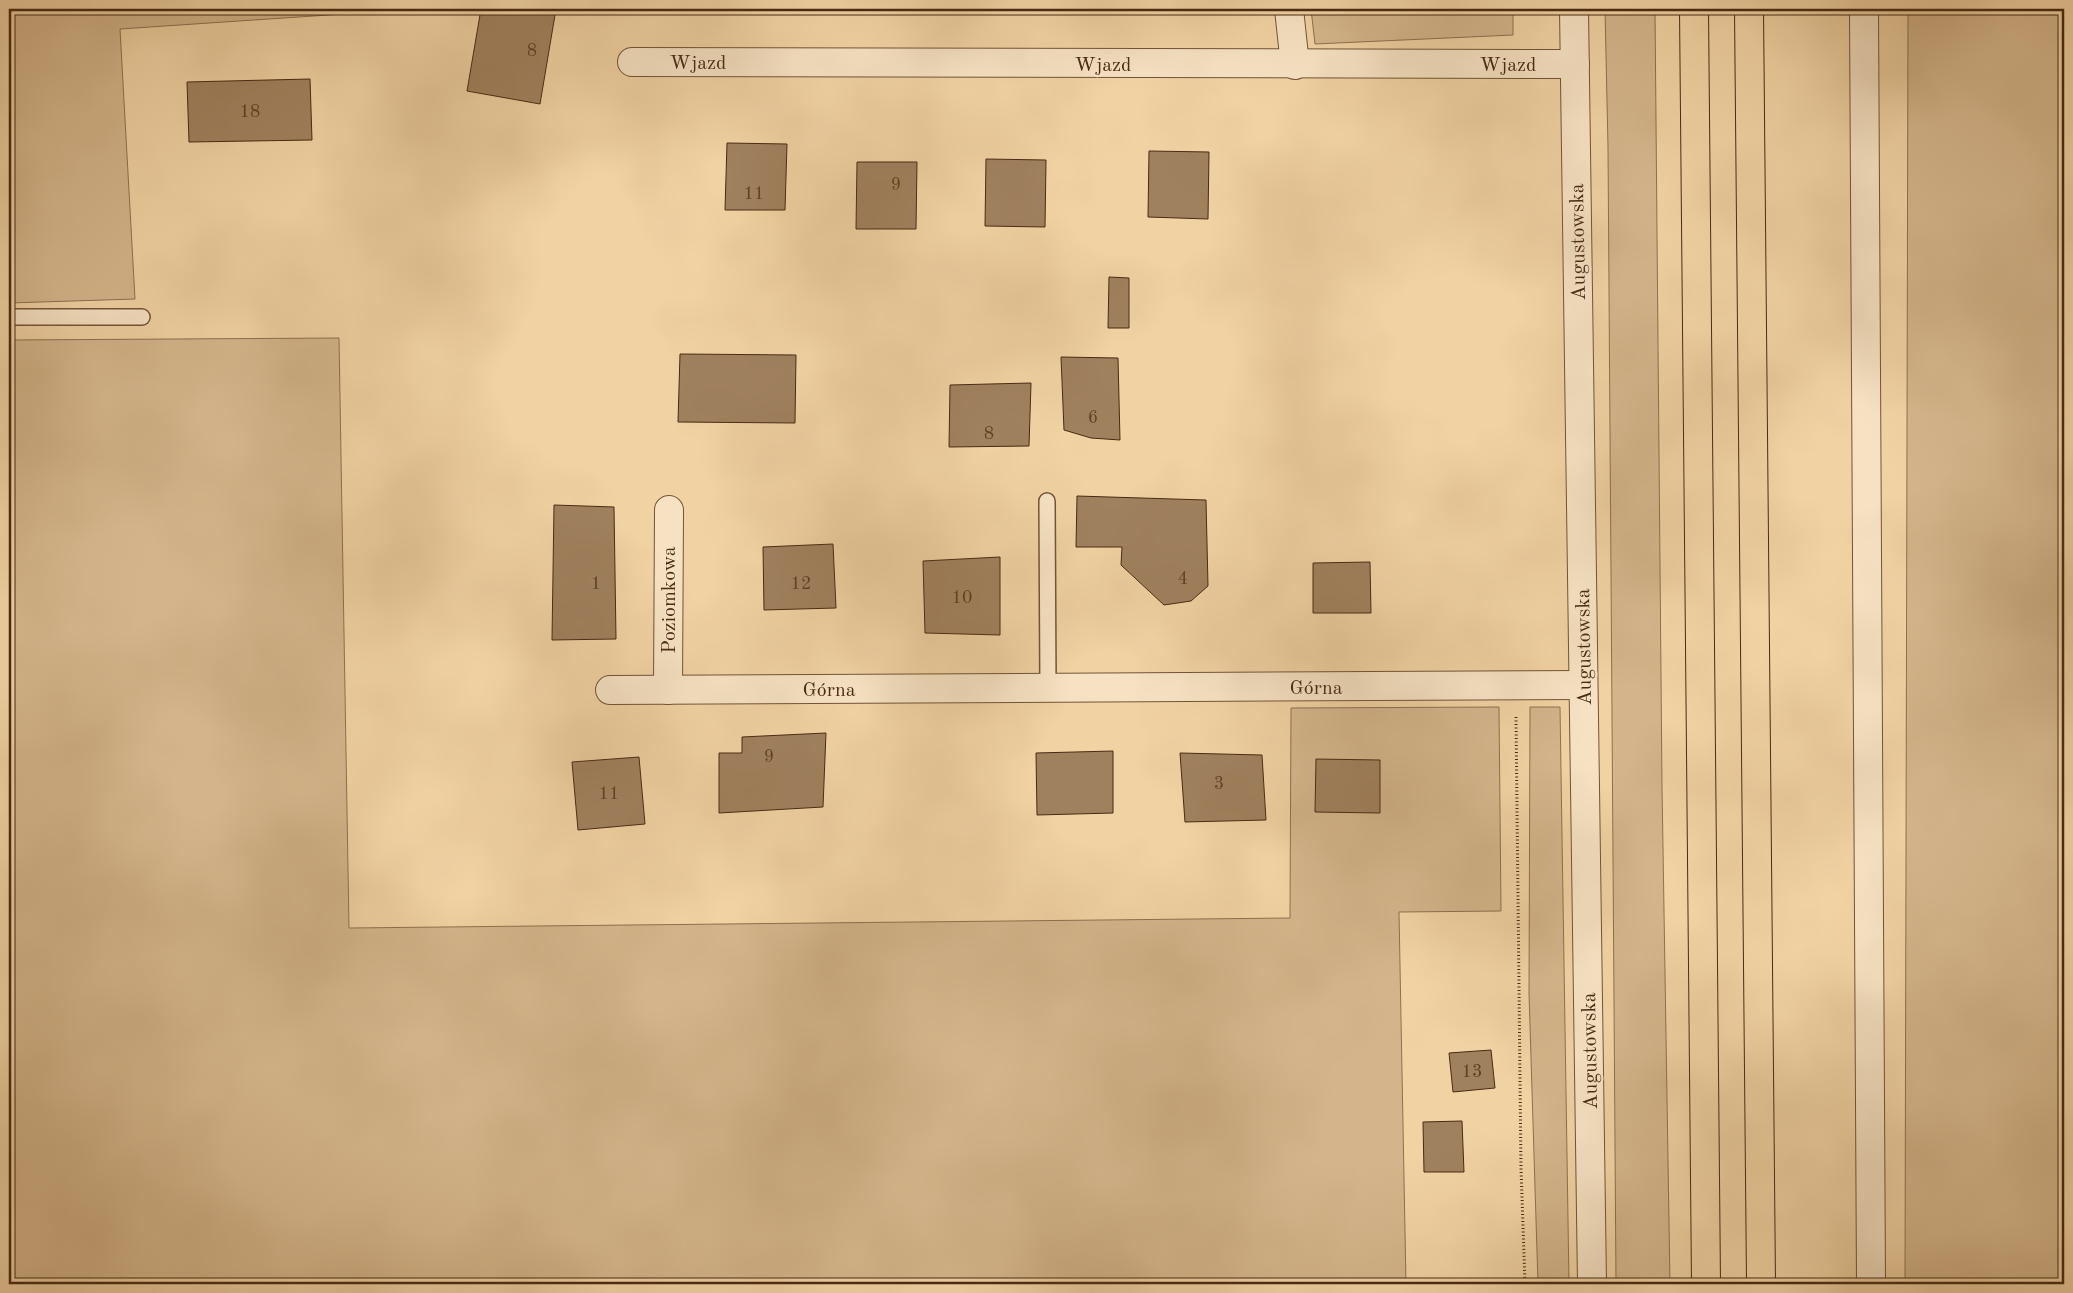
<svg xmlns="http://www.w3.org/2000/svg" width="2073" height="1293" font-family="'Old Standard TT',serif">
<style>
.green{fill:#d4b58b;stroke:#8e7050}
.building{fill:#a0815e;stroke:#482a14}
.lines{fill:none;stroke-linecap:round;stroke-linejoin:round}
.lane-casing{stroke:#725438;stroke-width:18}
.street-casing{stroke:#725438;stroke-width:30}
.highway-casing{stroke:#482a14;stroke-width:30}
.path{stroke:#482a14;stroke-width:3;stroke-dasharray:1 2.5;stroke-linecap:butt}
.lane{stroke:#f6e2c3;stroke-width:15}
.street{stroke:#f6e2c3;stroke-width:28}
.highway{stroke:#f1d2a3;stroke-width:28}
.labels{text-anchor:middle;stroke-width:4.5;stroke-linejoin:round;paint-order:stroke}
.number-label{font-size:18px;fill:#5e4026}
.street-label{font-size:20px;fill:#482a14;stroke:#f6e2c3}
</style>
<rect width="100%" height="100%" fill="#f1d2a3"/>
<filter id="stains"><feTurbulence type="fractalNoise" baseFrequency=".004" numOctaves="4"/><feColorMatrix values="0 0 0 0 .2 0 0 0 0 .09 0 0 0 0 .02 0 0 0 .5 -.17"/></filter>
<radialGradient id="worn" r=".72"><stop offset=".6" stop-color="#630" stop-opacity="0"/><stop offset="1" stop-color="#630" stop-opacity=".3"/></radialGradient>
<!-- green -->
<g class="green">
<path d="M9 9H373V12L120 29 135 299 9 303Z"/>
<path d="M1311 9H1513V35L1315 44Z"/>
<path d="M1605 9H1655L1662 786 1670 1284H1616L1608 147Z"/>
<path d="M1908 9H2064V1284H1905Z"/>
<path d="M339 338 349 928 1290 918 1291 708 1499 707 1501 911 1399 912 1406 1284H9V340Z"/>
<path d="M1530 707H1560L1569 1284H1538L1529 993Z"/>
</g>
<!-- building -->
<g class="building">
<path d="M481 9H556L540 104 467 91Z"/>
<path d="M310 79 312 140 189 142 187 82Z"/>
<path d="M727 143 787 144 785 210H725Z"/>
<path d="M1149 151 1209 152 1208 219 1148 217Z"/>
<path d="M986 159 1046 160 1045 227 985 226Z"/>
<path d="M857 162H917L916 229H856Z"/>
<path d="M1109 277 1129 278V328H1108Z"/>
<path d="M680 354 796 355 795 423 678 422Z"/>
<path d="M1061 357 1118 358 1120 440 1091 438 1064 430Z"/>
<path d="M1031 383 1029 446 949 447 950 385Z"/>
<path d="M1077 496 1206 500 1208 586 1191 601 1164 605 1121 565 1122 547H1076Z"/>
<path d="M554 505 614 507 616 639 552 640Z"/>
<path d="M833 544 836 608 764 610 763 547Z"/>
<path d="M1000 557V635L925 633 923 561Z"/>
<path d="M1370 562 1371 613H1313V563Z"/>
<path d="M826 733 823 807 719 813V753H742V737Z"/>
<path d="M1113 751V813L1037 815 1036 753Z"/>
<path d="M1180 753 1262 755 1266 820 1185 822Z"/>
<path d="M639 757 645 824 578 830 572 762Z"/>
<path d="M1316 759 1380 760V813L1315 812Z"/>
<path d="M1491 1050 1495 1088 1453 1092 1449 1053Z"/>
<path d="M1462 1121 1464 1172H1424L1423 1122Z"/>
</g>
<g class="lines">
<defs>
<g id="lane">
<path d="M9 317H142"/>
<path d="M1047 501 1048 688"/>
</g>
<g id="street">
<path d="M1289 9 1295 65"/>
<path d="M1574 9 1592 1284"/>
<path d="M1864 9 1871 1284"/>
<path d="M632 62 1575 64"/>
<path d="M610 690 1583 685"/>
<path d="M668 690 669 510"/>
</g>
<g id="highway">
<path d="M1694 9 1706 1284"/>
<path d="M1749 9 1761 1284"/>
</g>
</defs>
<!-- lane casing -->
<use href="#lane" class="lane-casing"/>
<!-- street casing -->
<use href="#street" class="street-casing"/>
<!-- highway casing -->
<use href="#highway" class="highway-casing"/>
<!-- path -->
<path class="path" d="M1516 717 1521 1168 1525 1284"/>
<!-- lane -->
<use href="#lane" class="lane"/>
<!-- street -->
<use href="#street" class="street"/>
<!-- highway -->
<use href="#highway" class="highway"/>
</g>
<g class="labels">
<!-- number labels -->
<g class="number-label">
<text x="532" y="56">8</text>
<text x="250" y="117">18</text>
<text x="896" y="190">9</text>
<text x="754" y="199">11</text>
<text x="1093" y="423">6</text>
<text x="989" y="439">8</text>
<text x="1183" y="584">4</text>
<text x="596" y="589">1</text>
<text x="801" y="589">12</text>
<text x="962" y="603">10</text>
<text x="769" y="762">9</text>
<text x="1219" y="789">3</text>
<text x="609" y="799">11</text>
<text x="1472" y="1077">13</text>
</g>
<!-- street labels -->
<g class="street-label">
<text x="698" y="69">Wjazd</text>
<text x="1103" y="71">Wjazd</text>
<text x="1508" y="71">Wjazd</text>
<text transform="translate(1577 242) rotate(-91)" y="7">Augustowska</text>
<text transform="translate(668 600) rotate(-90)" y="7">Poziomkowa</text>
<text transform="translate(1583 647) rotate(-91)" y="7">Augustowska</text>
<text x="1316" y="694">Górna</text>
<text x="829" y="696">Górna</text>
<text transform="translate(1589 1051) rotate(-91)" y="7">Augustowska</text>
</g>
</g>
<!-- margin -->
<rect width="2073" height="1293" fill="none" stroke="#f1d2a3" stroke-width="30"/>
<rect x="10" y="10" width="2053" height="1273" fill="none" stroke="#482a14" stroke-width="2.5"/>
<rect x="15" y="15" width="2043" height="1263" fill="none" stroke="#482a14"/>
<rect width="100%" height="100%" filter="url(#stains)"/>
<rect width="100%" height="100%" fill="url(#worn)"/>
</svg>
